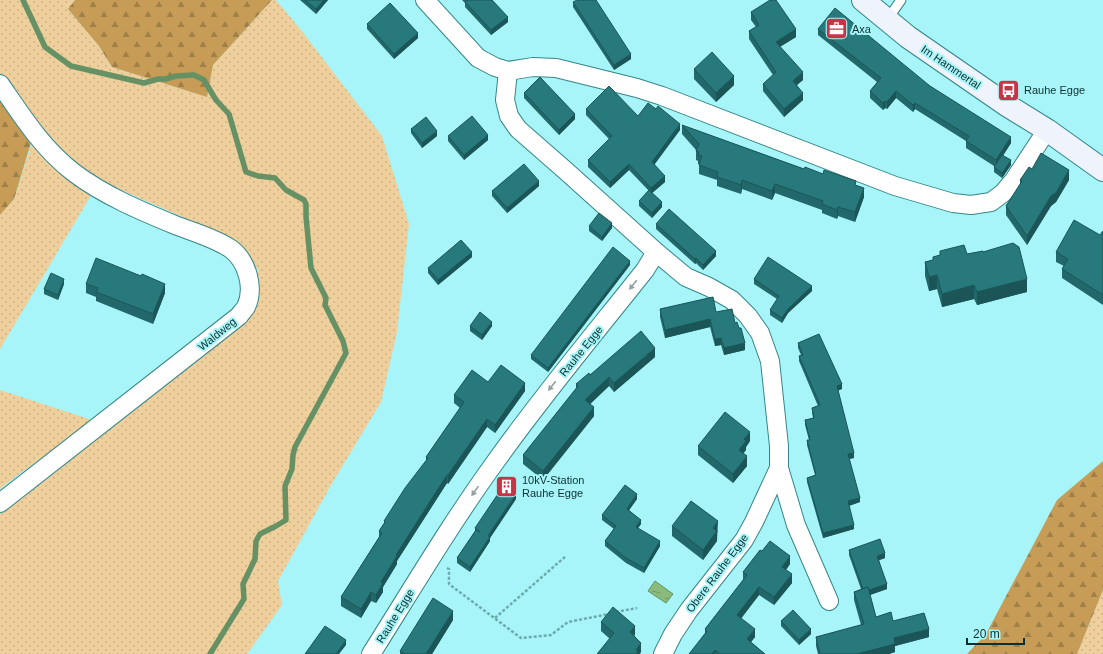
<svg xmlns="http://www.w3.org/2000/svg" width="1103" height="654" font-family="Arial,sans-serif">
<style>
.grass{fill:url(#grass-dots)}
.forest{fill:url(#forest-firs)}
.water{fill:url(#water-ripples);stroke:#659165}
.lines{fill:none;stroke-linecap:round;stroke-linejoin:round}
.stream{stroke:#659165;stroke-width:5.5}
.lane-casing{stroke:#368588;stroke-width:11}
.street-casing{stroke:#368588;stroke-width:20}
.secondary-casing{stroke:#368588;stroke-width:24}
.path{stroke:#6daaac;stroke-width:2.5;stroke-dasharray:3 2;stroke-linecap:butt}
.lane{stroke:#fff;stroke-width:9}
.street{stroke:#fff;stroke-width:18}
.secondary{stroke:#eef3fc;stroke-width:22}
.wall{fill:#22686b}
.shaded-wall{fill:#1b5557}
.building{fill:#27797c;stroke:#1b5557}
.oneway{fill:#93a1a2}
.labels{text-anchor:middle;stroke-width:4;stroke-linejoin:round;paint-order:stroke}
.poi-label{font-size:11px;fill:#0e2f30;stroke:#a7f5f8;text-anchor:start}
.street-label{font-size:11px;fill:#0e2f30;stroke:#a7f5f8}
</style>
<defs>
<pattern id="grass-dots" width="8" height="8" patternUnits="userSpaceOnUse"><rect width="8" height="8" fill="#efcf9c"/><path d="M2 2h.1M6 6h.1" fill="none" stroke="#ccb287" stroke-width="1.8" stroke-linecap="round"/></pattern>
<pattern id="forest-firs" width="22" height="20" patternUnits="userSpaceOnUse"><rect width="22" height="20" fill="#c69c56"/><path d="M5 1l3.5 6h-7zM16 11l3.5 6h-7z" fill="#9f8048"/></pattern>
<pattern id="water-ripples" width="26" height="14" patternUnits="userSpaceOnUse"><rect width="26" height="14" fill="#8abb7c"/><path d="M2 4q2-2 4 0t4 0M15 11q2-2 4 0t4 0" fill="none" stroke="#6f9866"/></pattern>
</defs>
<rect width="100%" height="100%" fill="#a7f5f8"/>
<!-- grass -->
<g class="grass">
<path d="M0 0H75L68 9 99 46 112 67 207 97 213 65 272 0H276L301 30 382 136 409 224 397 332 381 402 331 485 278 581 282 605 247 654H0V514L246 320 259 298 258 270 237 241 101 181 70 160 39 131 0 75Z"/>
<path d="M34 137 93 192 0 349V215L14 199Z"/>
<path d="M0 390 95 421 19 474 0 489Z"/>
<path d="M1103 590V654H1077Z"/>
</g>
<!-- forest -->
<g class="forest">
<path d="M75 0H272L213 65 207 97 112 67 99 46 68 9Z"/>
<path d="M0 96 33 136 14 199 0 215Z"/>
<path d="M1103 461V590L1077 654H967L986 634 1057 500Z"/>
</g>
<!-- water -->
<path class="water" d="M655 581 673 594 666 603 648 591Z"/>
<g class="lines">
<!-- stream -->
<path class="stream" d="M23 0 45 47 71 66 144 83 158 79H166L176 76 194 75 204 80 216 100 229 114 246 172 258 176 275 178 286 190 304 200 306 204V217L311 268 326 298 325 305 343 341 346 353 295 447 293 455 292 469 285 486 286 520 276 526 260 534 256 541 255 559 243 584 244 599 210 654"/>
<defs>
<path id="lane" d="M887 20 901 0"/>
<g id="street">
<path d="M425 0 478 58 495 67 508 71 533 67 556 68 637 88 662 96 895 186 953 203 971 205 991 202 1003 193 1014 180 1047 130"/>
<path d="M508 71 505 100 509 116 518 129 566 171 656 252 686 277 709 287 732 300 748 316 760 333 770 361 779 446V468L754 522 744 540 689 610 673 634 663 654"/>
<path d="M0 84C22 116 42 148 73 172 103 195 141 211 175 225 193 232 215 238 231 249 247 261 255 288 246 307 244 310 241 313 239 316L0 503"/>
<path d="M779 468 796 525 829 601"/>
<path d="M371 654C412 589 451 523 496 461 543 395 595 333 645 270L656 252"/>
</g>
<path id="secondary" d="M863 0 908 37 1008 106 1047 130 1103 170"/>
</defs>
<!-- lane casing -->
<use href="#lane" class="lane-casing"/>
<!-- street casing -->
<use href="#street" class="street-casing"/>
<!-- secondary casing -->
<use href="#secondary" class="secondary-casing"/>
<!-- path -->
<g class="path">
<path d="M447 568 449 569V584L521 638 551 635 568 622 609 614"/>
<path d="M616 612 637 608"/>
<path d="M495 618 566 556"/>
</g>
<!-- lane -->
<use href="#lane" class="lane"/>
<!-- street -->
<use href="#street" class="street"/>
<!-- secondary -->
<use href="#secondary" class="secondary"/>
</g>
<!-- wall -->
<g class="wall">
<path d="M300 0H328L316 14Z"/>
<path d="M462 0H492L508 22 491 35 465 7V3Z"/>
<path d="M573 2 631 59 614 70 573 7Z"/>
<path d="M751 12 796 37 780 47 803 80 797 85 803 100 784 117 763 91V84L773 75 749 39V31L756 27 751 20Z"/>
<path d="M367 24 418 38 394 59 367 29Z"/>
<path d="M818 29 930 86 1011 143 1003 155 1011 165 1002 178 994 172V166L966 148V141L915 109 913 112 896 98 887 109 885 108 883 110 870 98V91L877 82 818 35Z"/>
<path d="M694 69 734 85 716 102 694 79Z"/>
<path d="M524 93 575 119 559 135 524 98Z"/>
<path d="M586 109 638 116 680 130 654 164 665 182 652 193 662 207 652 218 639 206V201L649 191 629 170 610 188 588 167V160L609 139 586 115Z"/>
<path d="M682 125 804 169 856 185 864 197 855 222 838 216 837 219 822 213V210L775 193 772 200 742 189 741 194 717 186V180L699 174V164H698V161L696 160V150L682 134Z"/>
<path d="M411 129 437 136 422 148 411 133Z"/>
<path d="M448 136 488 140 464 160 448 141Z"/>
<path d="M1032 169 1069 180 1056 202 1051 206 1027 245 1006 215V206L1020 185V180Z"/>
<path d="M539 186 507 213 492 196V191Z"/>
<path d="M656 224 716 256 703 270 696 263 695 264 656 229Z"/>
<path d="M589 226 612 228 602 241 589 231Z"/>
<path d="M1103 231V305L1062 278V269L1064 266 1056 262V252L1100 235Z"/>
<path d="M940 251 967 254 983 252 1027 292 977 305 974 299 942 307 937 289 929 291 925 276V262L933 260V257L940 255Z"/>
<path d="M472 257 438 285 428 273V268Z"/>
<path d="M630 265 548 372 531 359V355Z"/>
<path d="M141 276 165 293 153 324 96 301V297L86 293V284Z"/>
<path d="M754 279 812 291 788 313 782 323 770 315V310L777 299 754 284Z"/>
<path d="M64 284 58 300 44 294V289Z"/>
<path d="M660 309 716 312 735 323 745 350 724 355 721 345 715 346 710 327 665 338 660 317Z"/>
<path d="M470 326H492L482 340 470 331Z"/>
<path d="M798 343 842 389 838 390 854 458 849 459 860 502 849 506 854 529 823 538 807 482V478L815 475 807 445V440H809L805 425V420L813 418 812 412V408L818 406 799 361V356L801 355 798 348Z"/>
<path d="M655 357 614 392 609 386 590 404 594 416 543 480 523 464V455L576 389V384L590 375Z"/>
<path d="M488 382 525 391 495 433 487 427 448 484 447 483 397 561V564L383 587V592L376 603 371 601 361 618 341 606V597L379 537V531L384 524V521L426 461V457L460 408 454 403V395Z"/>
<path d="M750 441 746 447V450L743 453 747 466 733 483 698 455V446Z"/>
<path d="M516 499 490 538V541L470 572 457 563V558L475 531V528Z"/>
<path d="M637 499 629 510 641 524 638 528 660 546 644 573 626 563 605 546V541L614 529 602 520V515Z"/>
<path d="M672 526 718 531 717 532V541L703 560 672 536Z"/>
<path d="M849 550 885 558 879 560 887 589 870 595 876 617 893 621 929 637 895 646V652L889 654H818L816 646V637L861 625 854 600V592L861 589 849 555Z"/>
<path d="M790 564 786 570 792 583 774 605 759 595 741 618 755 637 751 642 765 654H689L705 635V629L743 580V572Z"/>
<path d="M453 620 432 654H400V651Z"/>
<path d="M781 621 811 634 799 645 781 626Z"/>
<path d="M601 622 635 636 641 652 610 639 601 631Z"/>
</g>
<!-- shaded-wall -->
<g class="shaded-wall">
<path d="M324 0H328L316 14V9Z"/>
<path d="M508 17V22L491 35V30Z"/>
<path d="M796 29V37L776 49V42Z"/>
<path d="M418 33V38L394 59V54Z"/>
<path d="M631 54V59L614 70V65Z"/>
<path d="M803 72V80L793 88V81Z"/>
<path d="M734 76V85L716 102V93Z"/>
<path d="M896 91V98L887 109V102Z"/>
<path d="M803 93V100L784 117V109Z"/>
<path d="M885 101V108L883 110V103Z"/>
<path d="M915 103V109L913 112V105Z"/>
<path d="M575 114V119L559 135V130Z"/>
<path d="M680 124V130L652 168V162Z"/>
<path d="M437 131V136L422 148V143Z"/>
<path d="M488 135V140L464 160V155Z"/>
<path d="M1011 137V143L996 167V160Z"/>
<path d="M1011 160V165L1002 178V173Z"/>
<path d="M629 164V170L610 188V182Z"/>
<path d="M1069 170V180L1056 202 1051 206 1027 245V236L1051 196Z"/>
<path d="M665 176V182L651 194V188Z"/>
<path d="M742 180V189L741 194V185Z"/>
<path d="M539 181V186L507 213V208Z"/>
<path d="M775 184V193L772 200V191Z"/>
<path d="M864 188V197L855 222V212Z"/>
<path d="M662 202V207L652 218V213Z"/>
<path d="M838 207V216L837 219V210Z"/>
<path d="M612 223V228L602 241V237Z"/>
<path d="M716 251V256L703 270V265Z"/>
<path d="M472 252V257L438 285V280Z"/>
<path d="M696 258V263L695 264V259Z"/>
<path d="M630 261V265L548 372V368Z"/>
<path d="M937 275V289L929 291V277Z"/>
<path d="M64 279V284L58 300V295Z"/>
<path d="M1027 279V292L977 305V292Z"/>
<path d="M165 284V293L153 324V314Z"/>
<path d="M974 285V299L942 307V294Z"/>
<path d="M812 286V291L788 313 782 323V318L788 309Z"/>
<path d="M710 319V327L665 338V330Z"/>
<path d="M492 322V326L482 340V335Z"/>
<path d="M721 338V345L715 346V339Z"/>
<path d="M745 343V350L724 355V348Z"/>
<path d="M655 348V357L614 392V383Z"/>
<path d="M609 377V386L585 409V400Z"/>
<path d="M525 383V391L495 433V425Z"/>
<path d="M842 384V389L837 391V386Z"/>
<path d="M594 407V416L543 480V471Z"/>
<path d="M487 419V427L448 484V475Z"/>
<path d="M750 432V441L746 447V450L739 459V450L744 439Z"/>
<path d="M854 453V458L848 459V454Z"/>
<path d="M747 456V466L733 483V474Z"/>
<path d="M447 475V483L397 561V564L383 587V592L376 603V595L381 582 396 555Z"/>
<path d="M516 494V499L490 538V541L470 572V567L488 536Z"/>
<path d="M637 494V499L627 513V509Z"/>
<path d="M860 498V502L848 506V501Z"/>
<path d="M641 520V524L636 531V527Z"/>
<path d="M718 521 717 541 703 560V550L713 528Z"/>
<path d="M854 525V529L823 538V533Z"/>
<path d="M660 541V546L644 573V568Z"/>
<path d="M885 553V558L877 561V556Z"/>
<path d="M790 556V564L782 575V567Z"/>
<path d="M792 574V583L774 605V597Z"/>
<path d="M887 584V589L864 597V592Z"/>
<path d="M759 587V595L737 624V615Z"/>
<path d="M371 592V601L361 618V609Z"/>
<path d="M453 611V620L432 654H426Z"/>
<path d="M635 626V636L630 632Z"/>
<path d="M755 629V637L747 647V639Z"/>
<path d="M811 629V634L799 645V640Z"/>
<path d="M929 629V637L895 646V652L889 654H857L894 638Z"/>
<path d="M346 640V645L339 654H336Z"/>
<path d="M641 643V652L640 654H636V650Z"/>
<path d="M715 650V654H712Z"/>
</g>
<!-- building -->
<g class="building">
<path d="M305 0H324L316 9Z"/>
<path d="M467 0H492L508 17 491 30 465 2 468 0Z"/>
<path d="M577 0H596L631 54 614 65 573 2Z"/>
<path d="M770 0H776L796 29 776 42 803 72 793 81 803 93 784 109 763 84 776 72 749 31 759 25 751 12Z"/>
<path d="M390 3 418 33 394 54 367 24Z"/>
<path d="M835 8 930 86 1011 137 996 160 966 141 969 136 915 103 913 105 896 91 887 102 885 101 883 103 870 91 881 78 818 29Z"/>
<path d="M712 52 734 76 716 93 694 69Z"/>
<path d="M540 77 575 114 559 130 524 93Z"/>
<path d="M609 86 638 116 648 103 656 109 658 106 680 124 652 162 665 176 651 188 629 164 610 182 588 160 612 136 586 109Z"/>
<path d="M472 116 488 135 464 155 448 136Z"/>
<path d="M426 117 437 131 422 143 411 129Z"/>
<path d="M682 125 804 169 805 167 823 174 824 170 856 181 855 185 864 188 855 212 838 207 837 210 822 204 823 201 775 184 772 191 742 180 741 185 717 177 718 172 699 165 702 156 698 155 699 152 696 151 699 144Z"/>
<path d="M1041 153 1069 170 1056 193 1051 196 1027 236 1006 206 1022 181 1020 180 1029 167 1032 169Z"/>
<path d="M1002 155 1011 160 1002 173 994 167Z"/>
<path d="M524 164 539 181 507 208 492 191Z"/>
<path d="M649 190 662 202 652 213 639 201Z"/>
<path d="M669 209 716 251 703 265 696 258 695 259 656 224Z"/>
<path d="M599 213 612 223 602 237 589 226Z"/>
<path d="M1074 220 1100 235 1103 231V295L1062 269 1068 259 1056 252Z"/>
<path d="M461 240 472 252 438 280 428 268Z"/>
<path d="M1013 243 1019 247 1027 279 977 292 974 285 942 294 937 275 929 277 925 262 933 260V257L940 255V251L964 245 967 254 983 251V252Z"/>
<path d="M613 247 630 261 548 368 531 355Z"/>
<path d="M768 257 812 286 788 309 782 318 770 310 779 296 754 279Z"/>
<path d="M96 258 141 276 142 274 165 284 153 314 96 292 98 288 86 284Z"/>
<path d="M51 273 64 279 58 295 44 289Z"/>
<path d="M713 297 716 312 732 309 735 323 737 322 739 328H741L745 343 724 348 721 338 715 339 710 319 665 330 660 309Z"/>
<path d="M480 312 492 322 482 335 470 326Z"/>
<path d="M641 331 655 348 614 383 609 377 585 400 594 407 543 471 523 455 578 386 576 384 589 373 590 375Z"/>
<path d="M819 334 842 384 837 386 854 453 848 454 860 498 848 501 854 525 823 533 807 478 816 475 807 440H810L805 420 814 418 812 408 820 405 799 356 803 355 798 343Z"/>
<path d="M501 365 525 383 495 425 487 419 448 475H447L396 555 397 556 381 582 383 583 376 595 371 592 361 609 341 597 382 533 379 531 385 522 384 521 405 488 428 458 426 457 464 402 454 395 472 370 488 382Z"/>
<path d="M725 412 750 432 744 439 746 441 739 450 747 456 733 474 698 446Z"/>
<path d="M504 485 516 494 488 536 490 537 470 567 457 558 476 530 480 532 475 528Z"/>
<path d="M625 485 637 494 627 509 641 520 636 527 660 541 644 568 626 558 605 541 616 526 602 515Z"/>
<path d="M691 501 718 521 713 528 717 531 703 550 672 526Z"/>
<path d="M880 539 885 553 877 556 887 584 869 590 868 587 863 589 849 550Z"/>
<path d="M770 541 790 556 782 567 792 574 774 597 759 587 737 615 755 629 747 639 765 654H720L715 650 712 654H689L707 631 705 629 747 575 743 572 760 550 762 551Z"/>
<path d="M868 587 876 617 891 612 893 621 924 613 929 629 894 638 895 644 857 654H820L816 637 864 624 854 592Z"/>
<path d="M433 598 453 611 426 654H405L400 651Z"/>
<path d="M613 607 635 626 630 632 641 643 636 650 638 651 636 654H597L614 633 601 622Z"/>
<path d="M793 610 811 629 799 640 781 621Z"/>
<path d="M325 626 346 640 336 654H305Z"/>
</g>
<!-- one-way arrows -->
<defs><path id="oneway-solid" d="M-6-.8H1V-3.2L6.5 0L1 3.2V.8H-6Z"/></defs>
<g class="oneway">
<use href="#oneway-solid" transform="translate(633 285) rotate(128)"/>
<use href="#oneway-solid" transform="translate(552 386) rotate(128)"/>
<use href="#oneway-solid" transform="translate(475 491) rotate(125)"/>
</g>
<!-- icons -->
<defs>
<symbol id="office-square" viewBox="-11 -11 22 22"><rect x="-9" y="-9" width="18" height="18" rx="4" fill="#c53546" stroke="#a7f5f8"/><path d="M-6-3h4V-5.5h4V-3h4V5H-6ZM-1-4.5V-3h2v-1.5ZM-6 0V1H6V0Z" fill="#fff"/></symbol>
<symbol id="bus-square" viewBox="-11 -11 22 22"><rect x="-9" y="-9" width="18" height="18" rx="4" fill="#c53546" stroke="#a7f5f8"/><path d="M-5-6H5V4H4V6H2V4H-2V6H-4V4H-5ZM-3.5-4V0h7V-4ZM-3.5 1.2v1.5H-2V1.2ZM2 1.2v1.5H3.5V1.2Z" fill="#fff"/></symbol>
<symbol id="building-square" viewBox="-11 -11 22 22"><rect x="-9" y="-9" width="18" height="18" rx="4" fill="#c53546" stroke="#a7f5f8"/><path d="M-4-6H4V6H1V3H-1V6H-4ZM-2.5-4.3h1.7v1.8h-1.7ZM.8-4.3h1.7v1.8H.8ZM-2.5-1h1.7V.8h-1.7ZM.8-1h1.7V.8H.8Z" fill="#fff"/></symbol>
</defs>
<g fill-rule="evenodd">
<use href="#office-square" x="824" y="16" width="25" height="25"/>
<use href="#bus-square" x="996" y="78" width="25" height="25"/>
<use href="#building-square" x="494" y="474" width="25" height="25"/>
</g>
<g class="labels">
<!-- poi labels -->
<g class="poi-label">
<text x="852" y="33">Axa</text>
<text x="1024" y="94">Rauhe Egge</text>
<text x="522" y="484">10kV-Station<tspan x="522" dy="13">Rauhe Egge</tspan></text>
</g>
<!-- street labels -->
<g class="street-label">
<text transform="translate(951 67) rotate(34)" y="4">Im Hammertal</text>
<text transform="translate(217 334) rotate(-39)" y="4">Waldweg</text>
<text transform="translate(581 351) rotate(-51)" y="4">Rauhe Egge</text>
<text transform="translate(717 573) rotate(-53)" y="4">Obere Rauhe Egge</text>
<text transform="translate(395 616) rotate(-58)" y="4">Rauhe Egge</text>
</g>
</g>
<!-- scale -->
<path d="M967 638v6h57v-6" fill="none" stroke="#0e2f30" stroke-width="2"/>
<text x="973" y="638" font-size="12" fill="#0e2f30" stroke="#a7f5f8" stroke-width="3" paint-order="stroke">20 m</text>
</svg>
